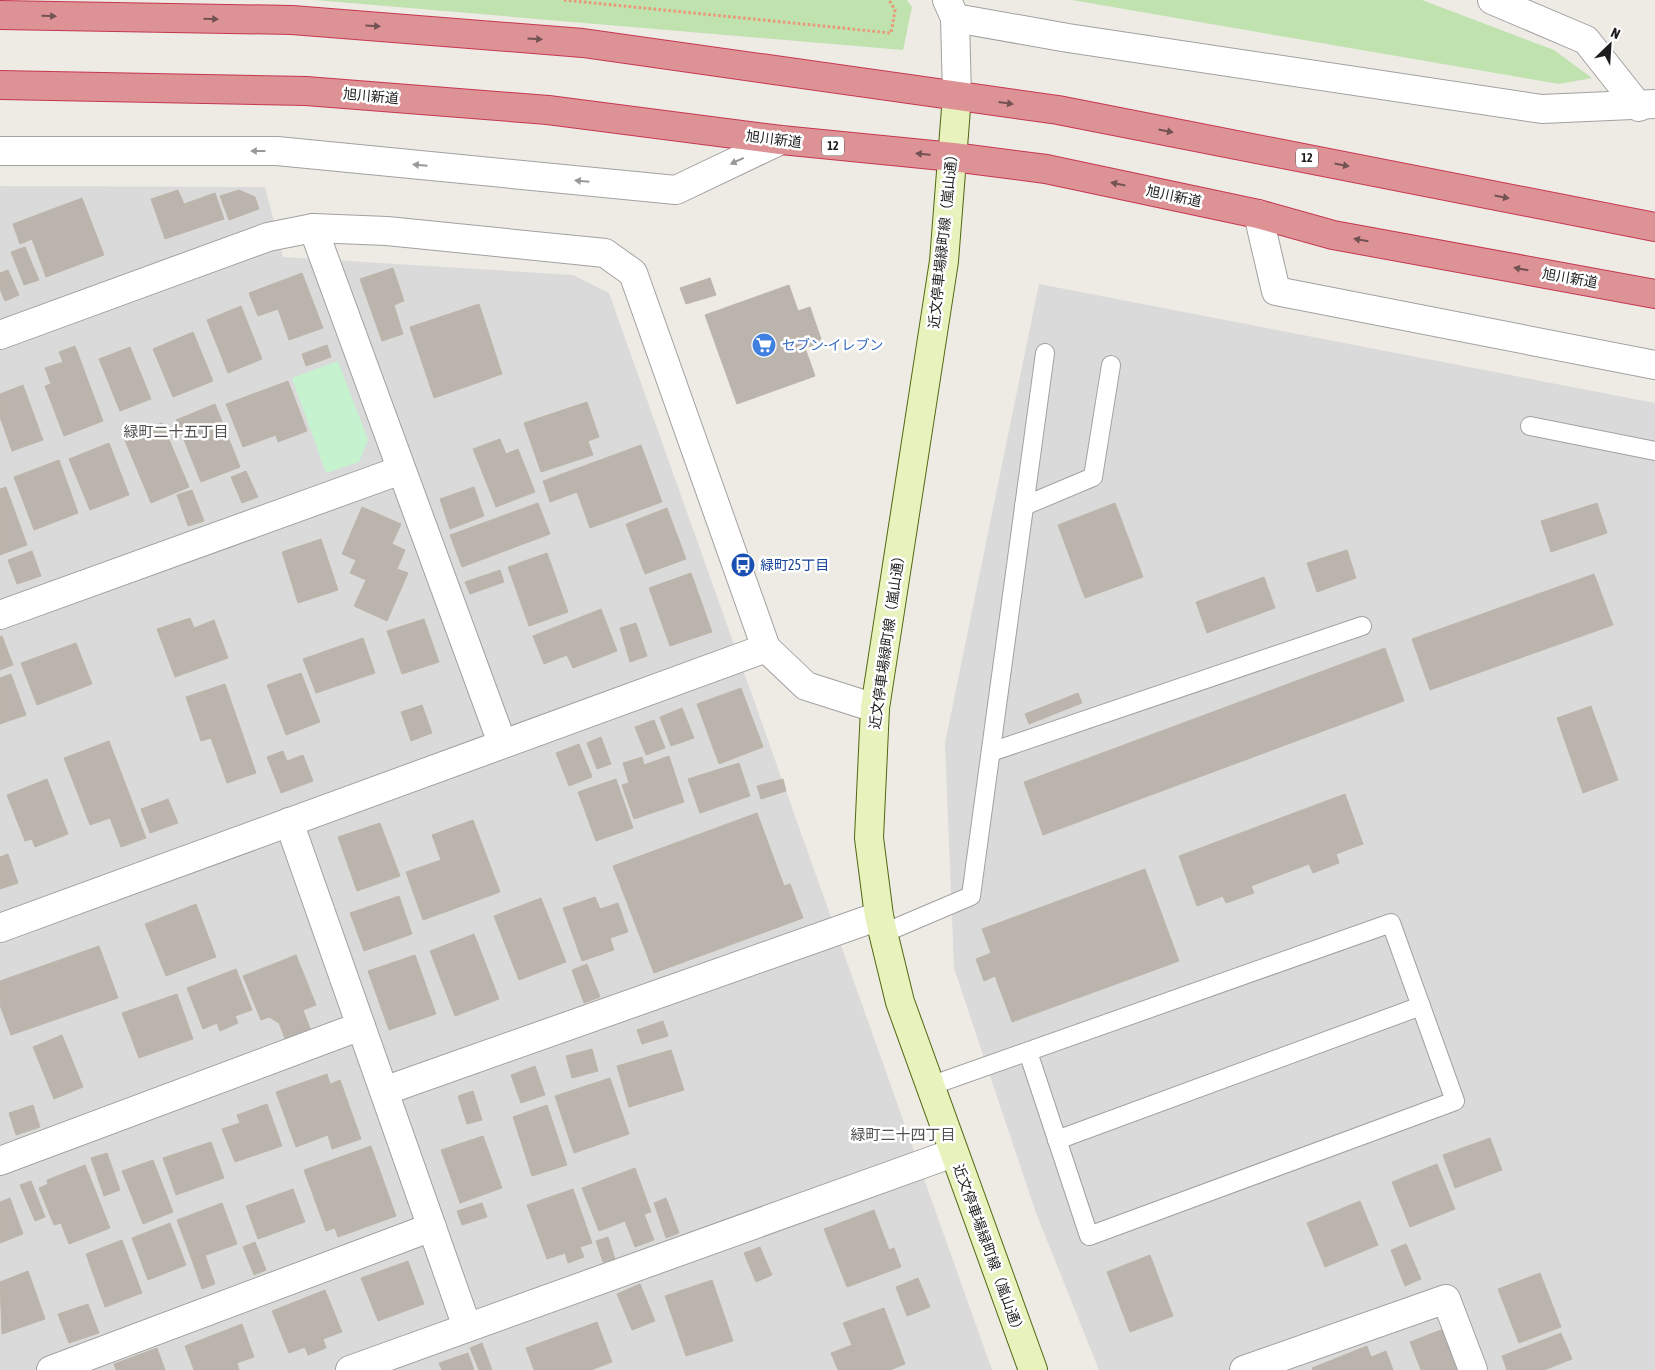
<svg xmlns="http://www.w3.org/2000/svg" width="1655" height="1370" font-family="'Asap Condensed','Noto Sans JP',sans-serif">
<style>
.residential{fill:#dbdada}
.grass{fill:#bfe2af}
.park{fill:#c5f3d0}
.building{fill:#bab4ad;stroke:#bdb5a8}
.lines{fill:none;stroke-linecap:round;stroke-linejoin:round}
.lane-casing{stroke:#a1a1a1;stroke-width:20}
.street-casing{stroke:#a1a1a1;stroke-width:30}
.secondary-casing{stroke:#506810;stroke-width:30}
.highway-casing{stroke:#c63650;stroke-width:30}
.path{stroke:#eb9677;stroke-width:3;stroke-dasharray:2.5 2.5;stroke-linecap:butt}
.lane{stroke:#fff;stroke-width:18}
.street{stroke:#fff;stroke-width:28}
.secondary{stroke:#e7f2bd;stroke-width:28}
.highway{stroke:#dd9395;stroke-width:28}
.oneway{fill:#735253}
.oneway2{fill:#999}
.labels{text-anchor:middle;stroke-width:5;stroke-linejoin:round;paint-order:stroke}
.shield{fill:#fff;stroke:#616161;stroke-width:1}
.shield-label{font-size:12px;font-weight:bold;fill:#1d1d1d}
.street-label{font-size:14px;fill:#1d1d1d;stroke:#fff}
.shop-label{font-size:14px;fill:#366cbe;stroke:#fff;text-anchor:start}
.transit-label{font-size:14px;fill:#164399;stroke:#fff;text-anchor:start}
.neighbourhood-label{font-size:15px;fill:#505050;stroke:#fff}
</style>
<rect width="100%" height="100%" fill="#edebe4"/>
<!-- residential -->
<g class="residential">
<path d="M0 186 265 187 283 257 573 275 609 293 992 1370H0Z"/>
<path d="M1039 284 1655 403V1370H1099L1036 1213 954 968 945 743Z"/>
</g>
<!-- grass -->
<g class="grass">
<path d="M315 0H907L912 7 903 50Z"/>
<path d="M1072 0H1422L1554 50 1592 78 1559 84Z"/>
</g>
<!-- park -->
<path class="park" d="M338 361 368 440 359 462 326 473 292 378Z"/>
<!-- building -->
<g class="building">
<path d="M178 190 184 204 215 193 224 219 165 239 151 199Z"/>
<path d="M239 190 255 197 259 209 229 220 220 196Z"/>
<path d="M82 198 104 255 46 277 32 239 20 244 13 224Z"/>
<path d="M25 247 39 280 24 285 11 252Z"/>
<path d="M393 268 404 301 394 305 403 334 382 341 360 279Z"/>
<path d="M8 270 19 295 5 301 0 289V273Z"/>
<path d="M302 273 323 328 289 340 278 309 258 316 249 293Z"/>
<path d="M710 278 716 295 686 304 680 288Z"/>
<path d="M789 285 798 311 810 307 822 342 805 348 815 376 737 404 705 315Z"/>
<path d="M479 304 502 374 434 398 410 327Z"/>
<path d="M241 306 262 359 228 373 207 320Z"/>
<path d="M193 332 213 381 173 397 153 349Z"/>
<path d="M327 345 331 357 306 366 302 354Z"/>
<path d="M75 346 103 421 64 436 45 386 51 384 45 368 63 362 59 352Z"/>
<path d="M130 347 151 399 120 411 99 359Z"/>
<path d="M288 381 307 431 278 442 276 435 243 447 226 404Z"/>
<path d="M23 385 43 440 12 451 0 417V394Z"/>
<path d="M587 402 599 437 588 441 593 455 541 472 524 423Z"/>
<path d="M215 404 240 467 201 482 176 420Z"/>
<path d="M162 423 189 487 151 503 124 438Z"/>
<path d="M500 439 506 454 518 449 535 492 496 507 473 449Z"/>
<path d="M109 443 129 495 90 510 69 459Z"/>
<path d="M641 445 662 502 590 528 577 492 550 502 543 481Z"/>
<path d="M59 460 78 513 34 530 14 477Z"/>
<path d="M246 471 258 497 242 503 231 477Z"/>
<path d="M6 487 27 545 0 555V489Z"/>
<path d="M474 487 484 516 450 529 440 499Z"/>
<path d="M192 490 204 521 188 526 177 495Z"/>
<path d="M538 503 550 534 462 567 450 535Z"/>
<path d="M1115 503 1143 577 1085 598 1058 525Z"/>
<path d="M1597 503 1607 533 1551 552 1541 521Z"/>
<path d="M362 507 401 524 392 544 405 550 397 569 408 573 387 621 354 606 366 580 350 573 356 560 342 554Z"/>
<path d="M667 508 686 559 645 574 626 524Z"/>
<path d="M321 539 338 590 298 603 282 552Z"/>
<path d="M1347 550 1356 578 1317 592 1307 563Z"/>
<path d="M32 551 41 576 17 584 8 560Z"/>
<path d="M547 553 568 612 529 626 508 567Z"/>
<path d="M500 570 504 582 470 594 465 582Z"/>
<path d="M691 573 712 632 670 646 649 588Z"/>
<path d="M1594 574 1613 625 1430 690 1412 639Z"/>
<path d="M1264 577 1275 608 1207 633 1196 602Z"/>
<path d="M601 609 617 651 573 668 567 655 544 664 533 636Z"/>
<path d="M190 618 194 628 214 620 228 658 175 677 157 629Z"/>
<path d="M424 619 439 662 402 674 387 631Z"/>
<path d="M636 623 647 656 630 662 620 628Z"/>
<path d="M2 636 13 665 0 670V637Z"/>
<path d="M363 638 375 673 316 693 303 659Z"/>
<path d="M76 643 92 684 37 705 21 663Z"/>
<path d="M1385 648 1404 701 1043 835 1024 782Z"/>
<path d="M301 673 320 722 286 735 267 685Z"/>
<path d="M11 674 26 715 0 724V678Z"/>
<path d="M225 684 256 773 227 783 211 738 201 741 186 697Z"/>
<path d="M741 688 763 747 719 764 697 704Z"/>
<path d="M1078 693 1082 703 1029 724 1025 714Z"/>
<path d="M422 705 432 733 411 741 401 712Z"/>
<path d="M1591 706 1618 780 1583 793 1557 718Z"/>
<path d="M682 708 694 738 671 746 660 717Z"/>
<path d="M654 720 665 748 646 755 635 727Z"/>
<path d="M601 737 611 764 597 769 587 743Z"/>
<path d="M109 741 146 838 121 847 110 818 90 825 64 758Z"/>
<path d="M579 744 592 777 569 786 556 753Z"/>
<path d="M283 751 287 761 303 755 313 781 281 793 267 757Z"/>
<path d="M669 756 684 802 634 819 622 785 629 783 623 763 642 757 644 765Z"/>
<path d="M739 763 750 796 700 813 688 779Z"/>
<path d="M47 779 68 834 35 847 32 839 25 841 7 795Z"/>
<path d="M616 779 633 828 596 841 578 792Z"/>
<path d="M783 779 786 791 761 799 757 786Z"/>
<path d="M1345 794 1363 844 1336 854 1339 863 1313 873 1309 864 1251 886 1254 893 1226 903 1223 896 1197 906 1179 856Z"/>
<path d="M168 799 178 823 150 833 141 809Z"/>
<path d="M757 813 784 886 790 884 803 918 654 973 613 866Z"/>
<path d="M473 820 500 892 423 920 406 872 441 860 432 835Z"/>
<path d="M380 823 400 876 357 891 338 837Z"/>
<path d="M8 854 18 883 0 889V857Z"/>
<path d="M1145 869 1179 961 1012 1022 995 976 984 981 976 959 991 953 982 929Z"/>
<path d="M399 896 412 934 364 951 350 913Z"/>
<path d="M595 897 600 909 618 903 628 932 610 938 614 950 582 961 563 908Z"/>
<path d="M541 898 566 962 519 980 494 916Z"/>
<path d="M196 904 216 957 166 976 145 924Z"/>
<path d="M474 934 499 999 455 1016 430 951Z"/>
<path d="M99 946 118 998 11 1035 0 1005V981Z"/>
<path d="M296 955 316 1005 303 1010 311 1031 286 1041 279 1023 269 1017 261 1020 243 976Z"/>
<path d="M415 955 436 1014 389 1030 368 971Z"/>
<path d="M587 964 600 997 584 1003 572 970Z"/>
<path d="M236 969 252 1010 235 1016 238 1023 220 1031 217 1023 203 1029 187 988Z"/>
<path d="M177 994 193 1039 139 1058 122 1013Z"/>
<path d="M663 1021 668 1036 642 1044 637 1030Z"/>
<path d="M62 1035 83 1087 54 1099 33 1047Z"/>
<path d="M592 1049 598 1071 572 1078 566 1056Z"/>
<path d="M671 1050 684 1090 629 1107 617 1066Z"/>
<path d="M535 1066 545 1095 521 1103 511 1075Z"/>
<path d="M327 1074 330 1084 340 1080 361 1139 332 1149 328 1135 296 1147 276 1092Z"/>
<path d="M610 1078 629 1134 574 1153 555 1096Z"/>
<path d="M473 1091 482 1120 467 1124 458 1096Z"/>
<path d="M267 1104 282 1146 235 1162 222 1129 240 1123 237 1115Z"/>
<path d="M33 1105 40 1127 16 1135 9 1113Z"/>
<path d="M547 1105 567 1165 532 1176 513 1117Z"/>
<path d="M483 1136 502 1188 460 1203 441 1150Z"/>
<path d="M1490 1138 1502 1170 1455 1188 1443 1155Z"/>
<path d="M211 1142 224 1178 176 1195 163 1158Z"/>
<path d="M371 1146 396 1216 338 1237 335 1228 326 1231 304 1170Z"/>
<path d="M107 1153 120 1190 104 1196 91 1158Z"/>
<path d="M153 1160 173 1212 143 1224 122 1171Z"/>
<path d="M1437 1164 1455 1209 1410 1227 1392 1182Z"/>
<path d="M85 1165 110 1228 69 1244 61 1223 54 1225 39 1188 48 1184 47 1180Z"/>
<path d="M635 1168 651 1212 644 1214 654 1240 635 1247 625 1221 599 1231 582 1188Z"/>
<path d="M31 1181 45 1217 35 1221 20 1185Z"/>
<path d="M293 1189 305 1222 258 1239 246 1206Z"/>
<path d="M573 1189 592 1243 580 1247 584 1257 568 1263 565 1253 547 1259 527 1205Z"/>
<path d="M10 1198 23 1234 0 1243V1202Z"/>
<path d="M666 1198 679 1233 666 1238 654 1203Z"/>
<path d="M1360 1201 1378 1245 1325 1267 1307 1223Z"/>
<path d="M222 1203 237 1244 192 1260 177 1220Z"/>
<path d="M482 1203 487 1217 462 1225 457 1211Z"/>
<path d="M874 1210 889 1250 894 1248 901 1267 847 1287 824 1229Z"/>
<path d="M170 1223 186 1265 148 1280 132 1238Z"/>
<path d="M608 1237 615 1259 603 1262 596 1241Z"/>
<path d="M122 1240 142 1293 105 1307 86 1254Z"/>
<path d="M255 1242 266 1270 254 1275 243 1247Z"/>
<path d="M1406 1244 1421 1279 1405 1286 1391 1250Z"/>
<path d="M760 1247 772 1275 756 1282 744 1253Z"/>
<path d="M205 1255 215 1284 202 1289 192 1260Z"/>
<path d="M1150 1255 1173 1316 1130 1332 1107 1272Z"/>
<path d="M408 1261 424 1304 378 1321 361 1278Z"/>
<path d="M28 1271 45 1319 2 1334 0 1282Z"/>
<path d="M1540 1273 1561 1327 1519 1343 1498 1289Z"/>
<path d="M918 1278 930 1307 907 1316 896 1287Z"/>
<path d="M712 1280 733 1341 686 1356 665 1296Z"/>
<path d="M640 1284 655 1321 632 1330 617 1294Z"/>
<path d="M325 1290 342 1332 323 1339 326 1348 308 1355 305 1347 289 1353 272 1311Z"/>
<path d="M88 1304 99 1333 69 1343 58 1314Z"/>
<path d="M884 1308 905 1364 890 1370H838L831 1353 852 1345 843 1323Z"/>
<path d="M597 1322 612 1362 591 1370H534L526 1348Z"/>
<path d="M242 1324 254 1357 237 1363 239 1370H194L185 1346Z"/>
<path d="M1446 1328 1463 1370H1421L1410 1342Z"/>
<path d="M1561 1333 1572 1359 1544 1370H1507L1502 1356Z"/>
<path d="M482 1343 492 1370H479L470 1348Z"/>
<path d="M1367 1346 1371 1357 1386 1351 1393 1370H1313L1312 1368Z"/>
<path d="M157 1348 165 1370H116L114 1364Z"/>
<path d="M468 1353 474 1370H442L439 1363Z"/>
</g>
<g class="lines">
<defs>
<g id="lane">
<path d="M1530 426 1655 451"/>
<path d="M1024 506 1093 477 1111 365"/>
<path d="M991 752 1362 626"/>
<path d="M884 933 971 896 1045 353"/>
<path d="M930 1086 1391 923 1455 1101 1089 1236 1028 1052"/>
<path d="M1057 1140 1421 1006"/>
</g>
<g id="street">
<path d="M947 0 955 18 957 96"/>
<path d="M1492 0 1586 40 1639 107"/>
<path d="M955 18 1068 38 1542 109 1655 104"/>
<path d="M0 151H277L676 190 781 140"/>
<path d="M1258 214 1276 291 1655 365"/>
<path d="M313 228 502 743"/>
<path d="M0 335 268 237 313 228 387 231 605 253 633 273 766 648 806 686 875 708"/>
<path d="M0 615 401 470"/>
<path d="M289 822 467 1327"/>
<path d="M0 928 766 648"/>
<path d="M384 1091 879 916"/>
<path d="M0 1161 361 1026"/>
<path d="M51 1370 432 1227"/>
<path d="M350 1370 953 1153"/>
<path d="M1244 1370 1446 1299 1473 1370"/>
</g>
<path id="secondary" d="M957 96 944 261 875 708 869 838 879 916 900 1002 1033 1370"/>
<g id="highway">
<path d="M0 15 292 20 583 43 1058 110 1655 227"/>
<path d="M0 85 306 91 548 110 781 140 953 157 1046 169 1258 214 1333 235 1655 294"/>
</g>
</defs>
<!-- lane casing -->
<use href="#lane" class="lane-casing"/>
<!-- street casing -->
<use href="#street" class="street-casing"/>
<!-- secondary casing -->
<use href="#secondary" class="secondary-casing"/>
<!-- highway casing -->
<use href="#highway" class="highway-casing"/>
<!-- path -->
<path class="path" d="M564 0 891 33 895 10 889 0"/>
<!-- lane -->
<use href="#lane" class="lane"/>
<!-- street -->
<use href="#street" class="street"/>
<!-- secondary -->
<use href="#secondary" class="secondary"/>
<!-- highway -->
<use href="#highway" class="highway"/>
</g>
<!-- one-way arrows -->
<defs><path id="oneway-solid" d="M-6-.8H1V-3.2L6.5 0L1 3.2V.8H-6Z" transform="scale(1.25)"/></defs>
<g class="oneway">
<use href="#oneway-solid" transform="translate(49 16) rotate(1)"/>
<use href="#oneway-solid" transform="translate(211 19) rotate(1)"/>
<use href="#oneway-solid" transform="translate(373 26) rotate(4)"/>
<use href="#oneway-solid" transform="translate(535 39) rotate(4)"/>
<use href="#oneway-solid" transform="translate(1006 103) rotate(8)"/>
<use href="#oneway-solid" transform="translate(1166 131) rotate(11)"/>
<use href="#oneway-solid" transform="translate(923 154) rotate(-175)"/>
<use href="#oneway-solid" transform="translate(1342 165) rotate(11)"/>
<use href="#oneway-solid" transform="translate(1118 184) rotate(-168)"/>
<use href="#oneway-solid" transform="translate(1502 197) rotate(11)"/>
<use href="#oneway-solid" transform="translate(1361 240) rotate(-170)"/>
<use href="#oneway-solid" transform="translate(1521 269) rotate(-170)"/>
</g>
<g class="oneway2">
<use href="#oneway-solid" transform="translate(258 151) rotate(-180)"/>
<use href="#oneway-solid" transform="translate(737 161) rotate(155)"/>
<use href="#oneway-solid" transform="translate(420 165) rotate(-175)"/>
<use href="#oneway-solid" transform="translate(582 181) rotate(-175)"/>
</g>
<!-- icons -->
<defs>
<symbol id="supermarket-disc" viewBox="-11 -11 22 22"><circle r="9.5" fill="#3f7fe0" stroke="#fff"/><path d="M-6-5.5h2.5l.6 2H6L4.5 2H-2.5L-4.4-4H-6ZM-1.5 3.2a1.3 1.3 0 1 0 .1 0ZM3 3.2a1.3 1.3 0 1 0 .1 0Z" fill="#fff"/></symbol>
<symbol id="bus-disc" viewBox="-11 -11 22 22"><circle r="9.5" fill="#1a4fb4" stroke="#fff"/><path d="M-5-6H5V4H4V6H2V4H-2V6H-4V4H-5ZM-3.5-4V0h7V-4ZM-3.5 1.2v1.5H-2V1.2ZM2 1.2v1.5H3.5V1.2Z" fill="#fff"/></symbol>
</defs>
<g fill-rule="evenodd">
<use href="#supermarket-disc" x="750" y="331" width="28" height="28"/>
<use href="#bus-disc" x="729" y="551" width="28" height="28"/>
</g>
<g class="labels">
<!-- shield labels -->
<g class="shield">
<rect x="822" y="136.5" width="22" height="19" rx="4"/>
<rect x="1296" y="148.5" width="22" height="19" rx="4"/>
</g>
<g class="shield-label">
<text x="833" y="150">12</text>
<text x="1307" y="162">12</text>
</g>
<!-- street labels -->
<g class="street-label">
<text transform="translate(371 96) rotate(5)" y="5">旭川新道</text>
<text transform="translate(774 139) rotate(7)" y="5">旭川新道</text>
<text transform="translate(1174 196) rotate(12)" y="5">旭川新道</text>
<text transform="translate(943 238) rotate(-84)" y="5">近文停車場緑町線（嵐山通）</text>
<text transform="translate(1570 278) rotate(10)" y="5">旭川新道</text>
<text transform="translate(887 639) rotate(-82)" y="5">近文停車場緑町線（嵐山通）</text>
<text transform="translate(989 1250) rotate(70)" y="5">近文停車場緑町線（嵐山通）</text>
</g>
<!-- shop labels -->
<g class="shop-label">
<text x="782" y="350">セブン-イレブン</text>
</g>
<!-- transit labels -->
<g class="transit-label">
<text x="760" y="570">緑町25丁目</text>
</g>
<!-- neighbourhood labels -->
<g class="neighbourhood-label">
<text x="176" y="437">緑町二十五丁目</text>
<text x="903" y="1140">緑町二十四丁目</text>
</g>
</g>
<!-- north arrow -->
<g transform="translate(1610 45) rotate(25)" stroke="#ffffff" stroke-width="4" paint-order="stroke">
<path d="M0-4L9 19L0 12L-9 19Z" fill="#1d1d1d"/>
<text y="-8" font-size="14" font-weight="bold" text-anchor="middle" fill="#1d1d1d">N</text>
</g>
</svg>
